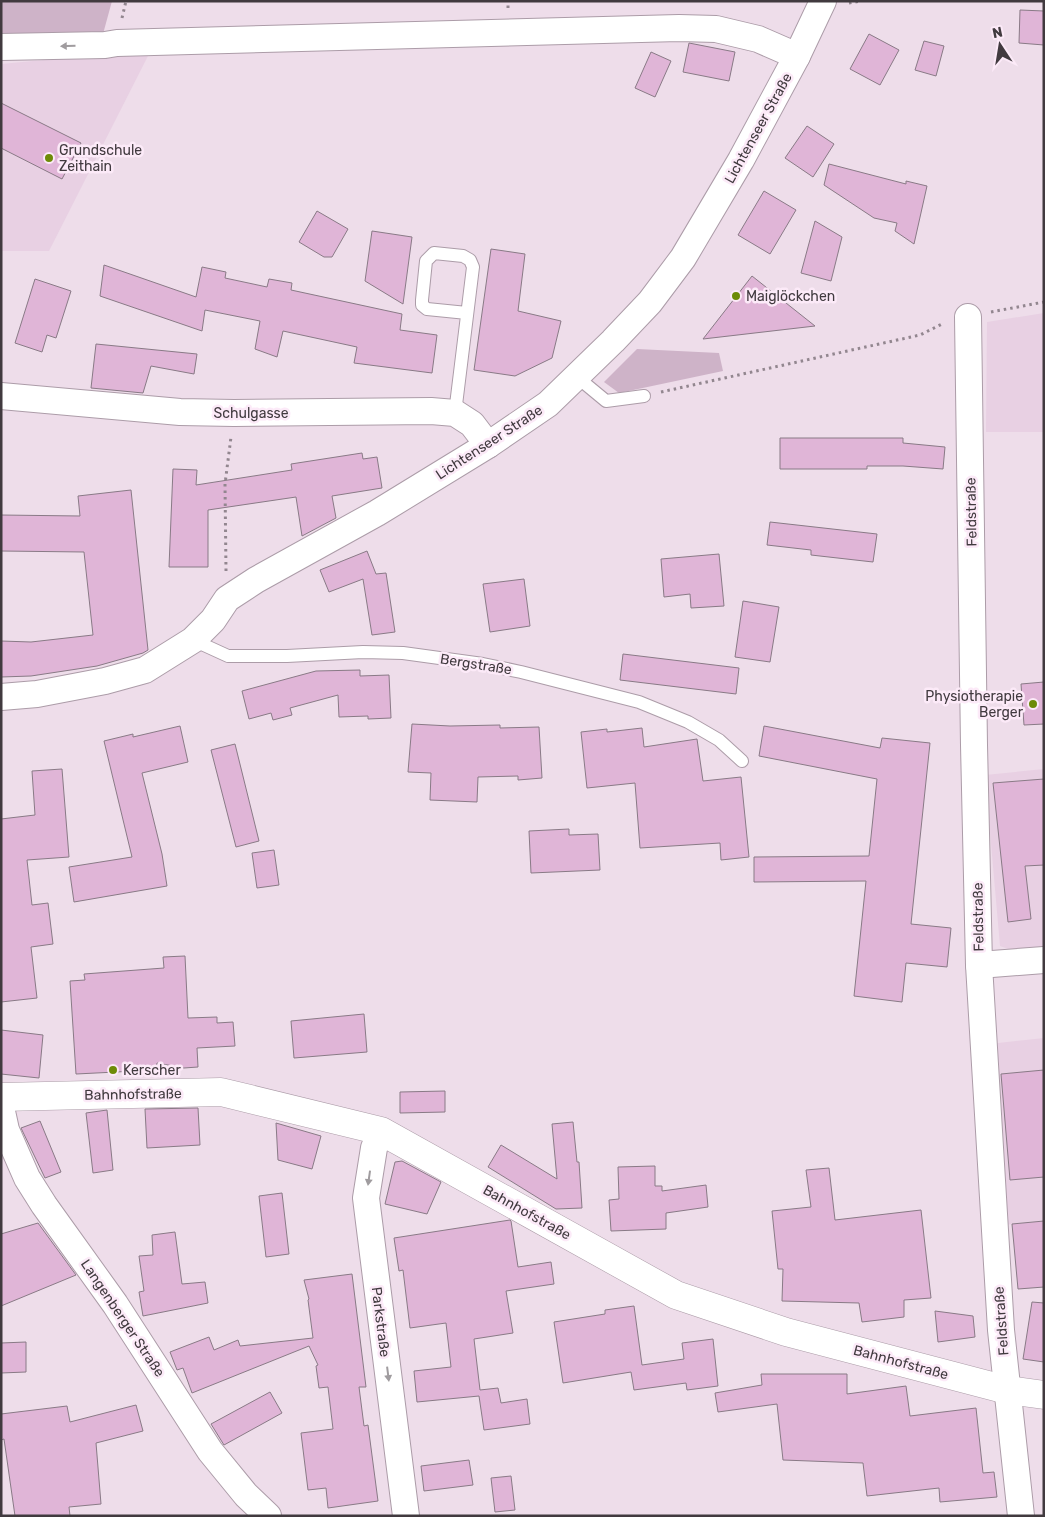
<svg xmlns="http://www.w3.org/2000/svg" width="1045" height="1517" font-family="Rubik,sans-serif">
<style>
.built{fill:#e8d0e3}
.green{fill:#ceb3c8}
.building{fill:#e0b5d7;stroke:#897a86}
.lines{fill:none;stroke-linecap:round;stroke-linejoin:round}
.lane-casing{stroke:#ac9ca8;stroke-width:14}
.street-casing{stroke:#ac9ca8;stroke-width:28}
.secondary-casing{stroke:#ac9ca8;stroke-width:29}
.path{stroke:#92868f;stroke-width:3;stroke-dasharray:2.5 4;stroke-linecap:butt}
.lane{stroke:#fff;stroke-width:12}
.street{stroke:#fff;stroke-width:26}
.secondary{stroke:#fff;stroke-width:28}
.oneway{fill:#a09c9f}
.poi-dot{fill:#6d8b07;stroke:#fceaf8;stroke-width:2}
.labels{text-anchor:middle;stroke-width:5;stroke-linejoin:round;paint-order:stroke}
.street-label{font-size:14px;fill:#413a3f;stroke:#fceaf8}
.poi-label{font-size:14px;fill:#413a3f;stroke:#fceaf8;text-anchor:start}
</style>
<rect width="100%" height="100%" fill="#eeddea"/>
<!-- built -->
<g class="built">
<path d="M151 50 49 251H1V64Z"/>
<path d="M1044 313V432H986L987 322Z"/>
<path d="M1044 769V947L1011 950 1000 946 985 775Z"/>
<path d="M1044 1038V1221L1004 1225 989 1044Z"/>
</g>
<!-- green -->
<g class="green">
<path d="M1 1H112L103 34 1 35Z"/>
<path d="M637 349 719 353 723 371 619 393 604 382Z"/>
</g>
<!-- building -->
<g class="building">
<path d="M1020 10 1044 11V45L1019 43Z"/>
<path d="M869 34 899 50 880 85 850 69Z"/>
<path d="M924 41 944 46 936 76 915 70Z"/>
<path d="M689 43 735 52 729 81 683 72Z"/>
<path d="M651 52 671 61 655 97 635 88Z"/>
<path d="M1 103 81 143 62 179 1 148Z"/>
<path d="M807 126 834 144 813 177 785 158Z"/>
<path d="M829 164 906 184V181L927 186 914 244 895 231 897 223 874 218 824 185Z"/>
<path d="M764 191 796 210 770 254 738 235Z"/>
<path d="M317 211 348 229 332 257H324L299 242Z"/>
<path d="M815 221 842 237 831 281 801 273Z"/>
<path d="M372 231 412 237 403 304 365 281Z"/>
<path d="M491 249 525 254 518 311 561 321 552 358 515 376 474 370Z"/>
<path d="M104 265 196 297 202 267 226 272 225 278 267 287 269 279 292 283 291 290 402 314 400 330 437 335 432 373 354 363 357 347 283 331 277 357 255 349 260 321 205 310 202 331 100 296Z"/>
<path d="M752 276 815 326 703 339Z"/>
<path d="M35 279 71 291 56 338 47 335 42 352 15 343Z"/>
<path d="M96 344 197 354 194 374 151 366 143 393 91 388Z"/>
<path d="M780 438H903V443L945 447 943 469 903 466H867V469H780Z"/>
<path d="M362 453 363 459 377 457 382 488 332 496 336 518 302 536 296 497 208 510V567H169L173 469 197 470 196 485 292 470 291 464Z"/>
<path d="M131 490 148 650 143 653 97 666 31 676 1 677V641L31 642 93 635 84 552 1 551V515L80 516 78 496Z"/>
<path d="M770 522 877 534 873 562 811 555V550L767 545Z"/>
<path d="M367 551 376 574 386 573 395 632 372 635 363 579 329 592 320 570Z"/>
<path d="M719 554 724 606 691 608 690 594 664 597 661 559Z"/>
<path d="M524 579 530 626 490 632 483 584Z"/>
<path d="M743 601 779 607 770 662 735 657Z"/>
<path d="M623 654 739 668 736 694 620 680Z"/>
<path d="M360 670V676L389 675 391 718 368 719V716L339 717 338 695 290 708 292 715 273 720 271 713 249 719 242 691 316 671Z"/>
<path d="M1044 682V724L1024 725 1021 684Z"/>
<path d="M412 724 450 726 500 725V728L539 727 542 778 518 780V776L478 777 477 802 430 800 431 773 408 772Z"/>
<path d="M180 726 188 762 142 773 162 854 167 886 74 902 69 867 132 857 104 741 133 734V737Z"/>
<path d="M764 726 880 748 882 738 930 743 911 924 951 928 947 967 906 963 902 1002 854 996 866 881 754 882V857L869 856 877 779 759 756Z"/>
<path d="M642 728 644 747 697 739 703 781 741 777 749 857 721 860 720 843 640 848 635 783 587 788 581 732 607 729V732Z"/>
<path d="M235 744 259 841 236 847 211 750Z"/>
<path d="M62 769 69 857 27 860 32 905 48 903 53 944 31 947 37 998 1 1002V819L35 815 32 771Z"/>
<path d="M1044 779V865L1025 866 1031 919 1008 922 993 783Z"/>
<path d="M569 829V835L598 834 600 870 531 873 529 831Z"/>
<path d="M274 850 279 885 257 888 252 853Z"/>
<path d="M185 956 188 1018 217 1017V1023L233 1022 235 1046 197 1048 198 1067 184 1068 157 1063 156 1070 76 1074 70 981 85 980 84 974 164 968 163 957Z"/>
<path d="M364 1014 367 1052 294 1058 291 1021Z"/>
<path d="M1 1030 43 1035 39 1078 1 1074Z"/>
<path d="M1044 1070V1177L1010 1180 1001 1074Z"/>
<path d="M445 1091V1112L400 1113V1092Z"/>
<path d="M198 1108 200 1145 147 1148 145 1109Z"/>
<path d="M107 1110 113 1170 93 1173 86 1113Z"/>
<path d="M40 1121 61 1172 45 1178 21 1128Z"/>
<path d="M573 1122 577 1162H579L582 1208 556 1209 488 1167 501 1145 557 1179 552 1124Z"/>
<path d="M276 1123 321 1136 312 1169 278 1160Z"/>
<path d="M402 1161 441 1182 427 1214 385 1204 395 1162Z"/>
<path d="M655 1166V1186H662V1191L706 1185 708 1207 666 1213V1229L611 1231 609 1200 619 1199 618 1167Z"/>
<path d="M829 1168 835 1220 921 1210 931 1298 904 1300V1317L862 1322 859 1303 782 1301 783 1269H778L772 1211 811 1207 806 1170Z"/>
<path d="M282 1193 289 1254 266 1257 259 1196Z"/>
<path d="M510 1220 511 1221 518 1267 551 1262 554 1284 506 1291 513 1333 474 1339 480 1390 498 1388 501 1403 527 1399 530 1424 484 1430 479 1396 417 1402 414 1371 451 1367 446 1323 410 1328 403 1270 399 1271 394 1238Z"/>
<path d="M1044 1221V1287L1018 1289 1012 1224Z"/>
<path d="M38 1223 76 1275 1 1306V1234Z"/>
<path d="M175 1232 182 1284 205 1282 208 1303 143 1316 139 1292 144 1291 139 1256 153 1255 152 1235Z"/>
<path d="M352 1274 366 1387H359L364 1426 368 1425 378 1501 328 1508 326 1488 308 1490 301 1433 333 1429 328 1387 319 1388 316 1366 318 1365 309 1346 192 1393 183 1368 177 1370 170 1352 209 1337 214 1350 238 1340 240 1346 313 1338 308 1300 309 1299 304 1280Z"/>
<path d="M1032 1302 1044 1303V1362L1023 1359Z"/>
<path d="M634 1306 642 1365 684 1359 682 1343 713 1339 718 1386 687 1390 686 1383 634 1390 631 1372 563 1383 554 1322 605 1314V1310Z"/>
<path d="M935 1311 973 1316 975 1337 938 1342Z"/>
<path d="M26 1342V1372L1 1373V1343Z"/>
<path d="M761 1374H847V1394L906 1386 910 1416 976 1408 983 1473 994 1472 997 1497 940 1502 939 1488 867 1496 863 1463 783 1460 777 1404 718 1412 715 1393 762 1385Z"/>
<path d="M270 1392 282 1413 224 1445 211 1424Z"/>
<path d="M136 1405 143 1431 96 1443 101 1504 69 1507 70 1516H15L4 1439 1 1440V1414L67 1406 70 1422Z"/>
<path d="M469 1460 473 1485 424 1491 421 1466Z"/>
<path d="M511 1476 515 1510 495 1512 491 1478Z"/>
</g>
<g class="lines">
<defs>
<g id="lane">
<path d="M577 377 606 401 644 396"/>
<path d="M455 413 473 267 470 260 463 256 434 253 426 261 422 300V305L427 309 467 313"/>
<path d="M193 640 228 656H287L363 652 403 653 483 664 521 672 639 702 688 722 719 740 742 761"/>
</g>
<g id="street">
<path d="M1 47 105 45 117 43 679 28 716 29 758 39 797 56"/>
<path d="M968 317 974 745 979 965 1001 1330 1021 1516"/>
<path d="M1 396 180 412 234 413 431 411 455 413 472 424 488 445"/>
<path d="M1 697 37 694 105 681 145 670 193 640 213 620 227 599 256 580 377 513 488 445 548 404 613 341 650 302 683 258 741 160 797 56 823 1"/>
<path d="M979 965 1044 960"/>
<path d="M1 1107 6 1130 27 1178 44 1205 115 1304 210 1451 246 1495 268 1516"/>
<path d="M381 1131 374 1148 366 1198 406 1516"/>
</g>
<path id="secondary" d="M1 1097 221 1092 381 1131 676 1295 786 1332 1007 1390 1044 1395"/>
</defs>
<!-- lane casing -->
<use href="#lane" class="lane-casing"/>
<!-- street casing -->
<use href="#street" class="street-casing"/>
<!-- secondary casing -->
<use href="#secondary" class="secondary-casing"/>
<!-- path -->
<g class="path">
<path d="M849 3 861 1"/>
<path d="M508 8V1"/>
<path d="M122 18 126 1"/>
<path d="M991 312 1044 302"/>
<path d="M661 392 920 335 944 323"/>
<path d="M226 571 225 484 231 437"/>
</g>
<!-- lane -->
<use href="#lane" class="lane"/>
<!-- street -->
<use href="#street" class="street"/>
<!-- secondary -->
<use href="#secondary" class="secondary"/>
</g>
<!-- one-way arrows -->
<defs><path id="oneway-solid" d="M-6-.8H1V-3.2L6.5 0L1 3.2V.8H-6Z" transform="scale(1.25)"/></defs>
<g class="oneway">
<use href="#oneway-solid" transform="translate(68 46) rotate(179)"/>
<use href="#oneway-solid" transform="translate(369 1178) rotate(98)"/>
<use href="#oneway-solid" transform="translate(388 1374) rotate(83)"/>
</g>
<!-- markers -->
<g class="poi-dot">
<circle cx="49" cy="158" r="5"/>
<circle cx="736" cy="296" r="5"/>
<circle cx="1033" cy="704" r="5"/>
<circle cx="113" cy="1070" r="5"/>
</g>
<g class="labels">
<!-- street labels -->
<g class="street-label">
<text transform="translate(758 128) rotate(-61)" y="5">Lichtenseer Straße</text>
<text x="251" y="418">Schulgasse</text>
<text transform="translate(489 442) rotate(-33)" y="5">Lichtenseer Straße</text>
<text transform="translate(971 512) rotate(-91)" y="5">Feldstraße</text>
<text transform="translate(476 664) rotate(9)" y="5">Bergstraße</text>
<text transform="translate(978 917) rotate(-91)" y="5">Feldstraße</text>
<text transform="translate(133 1094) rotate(-1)" y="5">Bahnhofstraße</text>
<text transform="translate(527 1212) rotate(29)" y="5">Bahnhofstraße</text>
<text transform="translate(123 1318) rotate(56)" y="5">Langenberger Straße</text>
<text transform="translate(1001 1321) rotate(-94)" y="5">Feldstraße</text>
<text transform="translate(381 1322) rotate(83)" y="5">Parkstraße</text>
<text transform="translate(901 1362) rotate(15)" y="5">Bahnhofstraße</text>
</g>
<!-- poi labels -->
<g class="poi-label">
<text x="59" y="155">Grundschule<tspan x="59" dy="16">Zeithain</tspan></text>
<text x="746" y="301">Maiglöckchen</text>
<text x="1023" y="701" text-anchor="end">Physiotherapie<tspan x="1023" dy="16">Berger</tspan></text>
<text x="123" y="1075">Kerscher</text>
</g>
</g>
<!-- border -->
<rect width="1045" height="1517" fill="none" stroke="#413a3f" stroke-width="5"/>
<!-- north arrow -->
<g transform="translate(1000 45) rotate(348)" stroke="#fceaf8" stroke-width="4" paint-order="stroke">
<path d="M0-4L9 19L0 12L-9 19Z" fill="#413a3f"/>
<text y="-8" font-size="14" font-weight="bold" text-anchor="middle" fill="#413a3f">N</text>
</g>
</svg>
